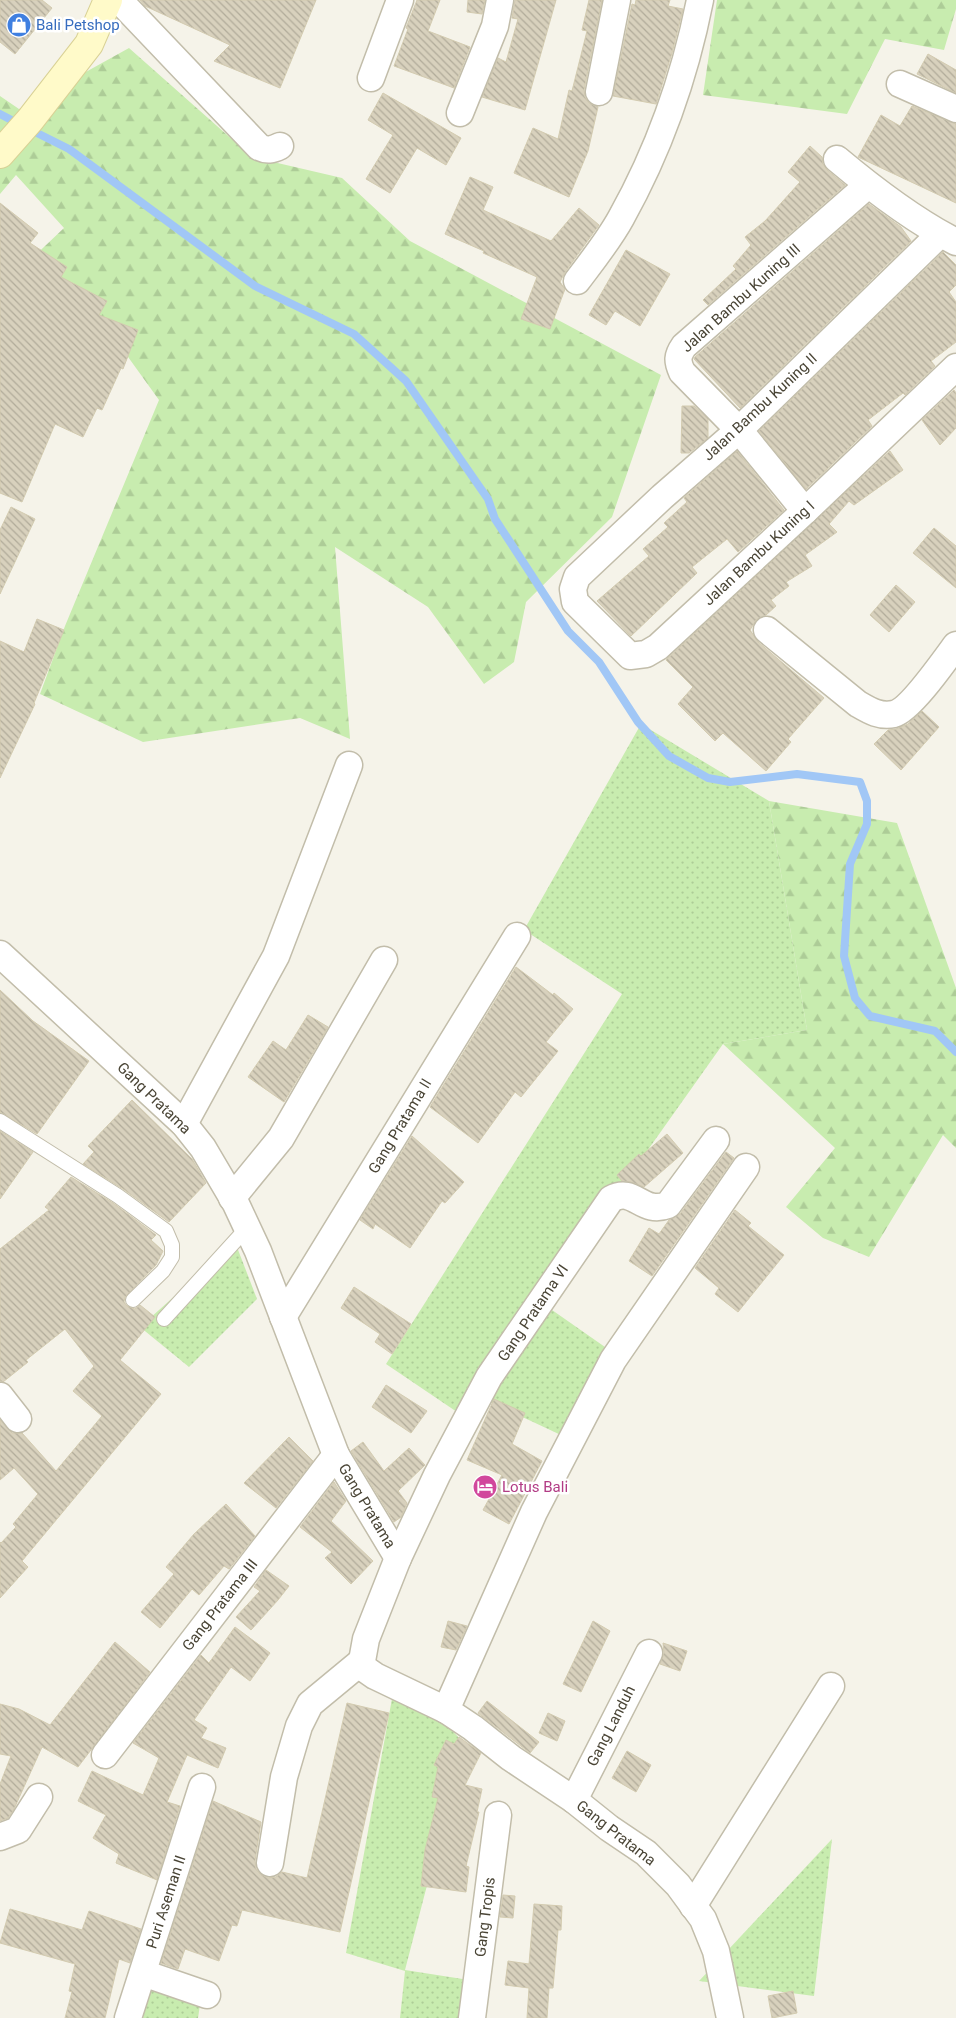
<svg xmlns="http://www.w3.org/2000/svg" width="956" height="2018" font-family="Roboto,sans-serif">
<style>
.grass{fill:url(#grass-dots)}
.forest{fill:url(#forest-firs)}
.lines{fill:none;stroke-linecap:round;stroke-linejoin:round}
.stream{stroke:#a1c7f6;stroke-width:8}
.building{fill:url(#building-back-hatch);stroke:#d3cbb0}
.service-casing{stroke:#c2bdaa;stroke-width:16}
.minor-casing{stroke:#c2bdaa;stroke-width:29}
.secondary-casing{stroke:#d9d195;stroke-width:30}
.service{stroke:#fff;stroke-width:14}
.minor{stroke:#fff;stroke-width:26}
.secondary{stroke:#fffac9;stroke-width:28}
.labels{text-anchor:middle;stroke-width:5;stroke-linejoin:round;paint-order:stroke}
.shop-label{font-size:15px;fill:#366cbe;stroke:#fff;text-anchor:start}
.street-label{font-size:15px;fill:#4a4536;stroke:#fff}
.hotel-label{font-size:15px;fill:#b23c85;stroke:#fff;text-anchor:start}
</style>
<defs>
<pattern id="grass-dots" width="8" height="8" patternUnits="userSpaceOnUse" patternTransform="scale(1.25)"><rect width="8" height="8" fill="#c8ecaf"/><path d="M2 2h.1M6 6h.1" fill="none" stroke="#adcc97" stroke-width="1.8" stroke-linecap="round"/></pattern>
<pattern id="forest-firs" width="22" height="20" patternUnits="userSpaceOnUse" patternTransform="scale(1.25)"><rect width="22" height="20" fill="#c8ecaf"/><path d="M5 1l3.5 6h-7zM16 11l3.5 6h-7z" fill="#adcc97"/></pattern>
<pattern id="building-back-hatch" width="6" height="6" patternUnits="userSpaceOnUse" patternTransform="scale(1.25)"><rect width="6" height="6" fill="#d8d1bd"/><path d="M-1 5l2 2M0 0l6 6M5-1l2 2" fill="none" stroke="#b1ab9a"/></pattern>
</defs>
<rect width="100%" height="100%" fill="#f5f3e9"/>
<!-- grass -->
<g class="grass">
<path d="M641 724 769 801 807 1030 723 1044 623 1185 532 1296 615 1354 563 1436 467 1391 457 1412 386 1364 622 994 524 930Z"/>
<path d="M235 1242 257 1299 189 1367 140 1327Z"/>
<path d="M393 1693 438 1716 464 1743 405 1970 469 1980 466 2018H400L405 1971 346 1953Z"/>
<path d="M832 1839 814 1996 699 1981Z"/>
<path d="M148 1988 201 1998 198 2018H143Z"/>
</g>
<!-- forest -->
<g class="forest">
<path d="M717 0H956V9L944 50 885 39 847 114 703 95Z"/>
<path d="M129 48 252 157 342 178 410 241 661 375 612 517 526 602 514 662 484 684 428 607 335 547 350 739 300 718 143 742 40 694 65 626 159 400 100 318 25 265 64 228 16 175 0 194V96L19 109Z"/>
<path d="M769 801 897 823 956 988V1148L943 1135 869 1257 823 1238 786 1207 835 1148 723 1044 807 1030Z"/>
</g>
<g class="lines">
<!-- stream -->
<g class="stream">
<path d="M0 114 19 124"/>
<path d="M29 129 69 149 255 286 354 334 406 381 488 499 495 519 568 631 599 662 638 722 669 756 708 778 730 782 797 774 860 782 867 801V824L850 864 844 956 855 998 870 1016 935 1031 956 1052"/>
</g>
</g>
<!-- building -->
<g class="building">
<path d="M0 0H42L52 8 15 54 0 42Z"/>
<path d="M140 0H316L280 88 214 61 230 45 145 6Z"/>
<path d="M417 0H440L428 31 470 47 454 88 394 66 408 29 406 28Z"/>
<path d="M468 0H485L482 14 467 12Z"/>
<path d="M515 0H556L525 110 482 97 498 58 506 62 518 19 512 18Z"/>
<path d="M589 0H602L584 90 585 97 589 103 598 107 588 151 569 197 514 173 533 128 558 139 569 90 572 91 587 31 582 30Z"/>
<path d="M636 0H670L668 6 683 9 672 53 656 104 613 96 632 4 635 5Z"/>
<path d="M928 54 956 70V93L917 74Z"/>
<path d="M383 93 461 138 446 165 417 148 390 193 366 179 393 135 368 120Z"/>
<path d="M912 106 956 124V203L858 157 881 115 900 126Z"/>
<path d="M810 146 822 157 823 164 827 170 845 185 708 305 703 300 736 269 733 266 751 245 745 237 765 221 800 182 788 172Z"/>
<path d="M470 177 493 187 483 210 551 241 579 208 599 225 565 272 560 282 565 289 550 329 521 319 537 277 483 253 484 251 445 234Z"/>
<path d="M0 203 38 233 30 243 67 267 61 277 107 301 99 315 138 330 123 369 121 368 102 410 97 408 83 437 55 424 22 502 0 493Z"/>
<path d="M869 204 901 227 911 241 740 408 694 359 695 357Z"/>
<path d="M626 250 670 274 640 326 615 311 606 325 589 315Z"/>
<path d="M943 252 956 265V285L949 292 956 302V342L931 361 935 366 905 395 903 393 868 420 872 426 806 489 759 431Z"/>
<path d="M954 390 956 393V428L940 445 922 420Z"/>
<path d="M682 406H694L708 419V438L689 453H681Z"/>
<path d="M737 451 784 510 738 552 727 539 692 567 697 573 631 636 597 601 649 556 643 549 668 527 664 523 687 502 684 498Z"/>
<path d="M890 451 903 470 854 505 849 501 829 524 837 532 805 555 812 566 786 582 789 586 771 600 776 606 766 615 756 620 750 630 758 642 824 698 788 739 791 742 766 771 723 733 715 741 678 704 693 687 666 660Z"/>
<path d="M11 507 35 519 0 594V530Z"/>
<path d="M934 528 956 546V588L913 553Z"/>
<path d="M896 585 915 602 889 632 870 615Z"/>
<path d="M37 619 64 630 34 703 35 704 0 778V641L24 652Z"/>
<path d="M922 711 939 727 901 770 874 744 888 730 896 729 908 724Z"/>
<path d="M516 967 553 995 554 993 573 1009 546 1042 558 1051 521 1097 515 1092 478 1143 430 1107Z"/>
<path d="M0 990 33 1021 89 1061 37 1134 0 1112Z"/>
<path d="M308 1015 328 1027 284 1102 248 1077 273 1041 286 1050Z"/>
<path d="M132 1100 192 1159 206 1183 169 1222 123 1189 83 1164 94 1152 88 1146Z"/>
<path d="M0 1131 33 1152 0 1199Z"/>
<path d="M667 1134 683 1153 644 1187 631 1182 622 1181 617 1175 639 1154 641 1156Z"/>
<path d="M412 1136 464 1182 445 1203 442 1201 410 1248 375 1224 373 1229 360 1220Z"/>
<path d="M726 1152 734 1158 652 1276 629 1261 649 1228 659 1234 669 1220 680 1214Z"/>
<path d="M71 1177 113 1203 156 1235 151 1240 163 1251 156 1265 125 1297 124 1302 127 1306 135 1309 140 1305 155 1317 120 1360 161 1394 22 1561 28 1567 0 1598V1542L1 1543 16 1527 13 1524 38 1494 14 1468 0 1480V1420L12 1433H22L56 1471 102 1416 73 1391 94 1366 65 1329 26 1360 28 1362 3 1382 0 1381V1249L49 1210 45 1207Z"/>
<path d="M735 1210 751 1223 748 1226 784 1255 738 1312 715 1294 719 1288 695 1268Z"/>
<path d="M354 1287 411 1324 392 1354 375 1342 380 1334 341 1308Z"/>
<path d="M386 1385 427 1411 411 1433 372 1407Z"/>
<path d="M494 1399 525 1413 512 1444 542 1461 509 1524 483 1510 502 1475 467 1460Z"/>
<path d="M289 1437 313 1461 276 1508 244 1483Z"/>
<path d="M363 1442 384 1471 409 1448 425 1465 398 1491 407 1503 401 1517 394 1522 351 1451Z"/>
<path d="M334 1482 346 1501 331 1521 373 1561 351 1584 325 1558 332 1552 300 1527Z"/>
<path d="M226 1504 255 1536 229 1569 224 1566 199 1595 192 1589 160 1628 141 1612 174 1574 166 1567 194 1534Z"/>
<path d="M266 1570 289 1586 278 1600 251 1630 236 1617 260 1591 254 1587Z"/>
<path d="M448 1621 467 1626 456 1650 441 1647Z"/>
<path d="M593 1621 610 1631 581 1692 563 1684Z"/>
<path d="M235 1627 270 1653 250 1681 231 1667 194 1720 207 1728 201 1738 226 1748 218 1768 187 1755 167 1802 180 1806 157 1880 116 1863 119 1854 93 1838 106 1815 78 1801 92 1771 143 1795 159 1758 133 1743 201 1655 209 1663Z"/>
<path d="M115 1642 150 1672 78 1767 42 1747 14 1809 8 1818 0 1821V1784L11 1756 0 1754V1704L19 1709 50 1725Z"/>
<path d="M663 1643 687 1651 680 1671 660 1664 664 1653Z"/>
<path d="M487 1701 539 1742 530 1753 478 1713Z"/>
<path d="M347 1703 389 1713 340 1932 242 1910 237 1926 232 1925 219 1961 185 1949 178 1969 161 1963 213 1801 261 1822 255 1861 256 1869 260 1874 268 1878 276 1877 282 1872 307 1878Z"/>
<path d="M548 1713 565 1721 557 1741 539 1733Z"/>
<path d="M459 1737 481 1753 465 1785 482 1789 477 1812H479L466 1866 469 1867 466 1892 421 1886 425 1850 438 1798 432 1797 438 1767 434 1765 446 1740 454 1744Z"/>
<path d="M627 1751 651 1765 636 1792 612 1778Z"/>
<path d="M503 1895 515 1896 513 1918 500 1917Z"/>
<path d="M534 1904 562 1906 561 1930H558L553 1988H549L547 2018H527L529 1988 505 1985 508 1961 529 1964Z"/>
<path d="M10 1909 82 1930 89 1911 141 1929 130 1963 119 1959 105 2018H65L72 1992 69 1991 75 1964 0 1943Z"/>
<path d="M793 1991 797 2013 772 2018 768 1996Z"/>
</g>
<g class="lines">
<defs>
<g id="service">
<path d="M0 1121 118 1196 166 1231 172 1245V1257L163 1271 133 1300"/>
<path d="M164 1319 247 1228"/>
</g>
<g id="minor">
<path d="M119 0 259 147C267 151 272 150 280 146"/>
<path d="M371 78 400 0"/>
<path d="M900 84 956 109"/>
<path d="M599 92 617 0"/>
<path d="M460 113 495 26 500 0"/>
<path d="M837 159C874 190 913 220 956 242"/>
<path d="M940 234 739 430 662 497 577 577 573 589 575 602 630 656 646 654 658 647 805 511 956 367"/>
<path d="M577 281C592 261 609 240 621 218 659 150 685 76 700 0"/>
<path d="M805 511 739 430 682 372C677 361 677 356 684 346L868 185"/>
<path d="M767 630 858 704C870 711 880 717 894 714 910 710 945 660 956 645"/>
<path d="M0 954 184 1124 203 1148 236 1204 258 1251 336 1455 398 1558"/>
<path d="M184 1124 276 956 349 765"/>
<path d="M716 1140 668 1205C641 1215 635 1186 611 1199L489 1377 437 1475 398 1558 366 1639 362 1661 365 1669 375 1676 446 1710 473 1728 511 1758 574 1800 609 1828 646 1853 678 1885 703 1919 716 1951 730 2018"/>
<path d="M232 1198 281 1138 384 960"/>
<path d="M283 1317 517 936"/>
<path d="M0 1396 18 1419"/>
<path d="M446 1710 534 1512 613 1360 746 1167"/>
<path d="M105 1755 336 1455"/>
<path d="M574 1800 649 1653"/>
<path d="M0 1837 18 1830 39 1797"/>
<path d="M270 1863 284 1777 299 1726 310 1704 362 1661"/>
<path d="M693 1906 831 1686"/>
<path d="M143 1973 207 1995"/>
<path d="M128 2018 202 1787"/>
<path d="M472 2018 498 1815"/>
</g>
<path id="secondary" d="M0 154 30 120 89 44 108 0"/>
</defs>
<!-- service casing -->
<use href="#service" class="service-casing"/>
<!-- minor casing -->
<use href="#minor" class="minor-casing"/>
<!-- secondary casing -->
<use href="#secondary" class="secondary-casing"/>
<!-- service -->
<use href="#service" class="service"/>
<!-- minor -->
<use href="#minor" class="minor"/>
<!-- secondary -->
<use href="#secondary" class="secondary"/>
</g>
<!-- icons -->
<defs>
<symbol id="shop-disc" viewBox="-11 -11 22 22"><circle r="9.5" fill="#3f7fe0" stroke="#fff"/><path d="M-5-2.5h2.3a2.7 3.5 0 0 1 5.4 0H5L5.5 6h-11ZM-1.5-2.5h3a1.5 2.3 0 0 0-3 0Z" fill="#fff"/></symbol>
<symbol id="hotel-disc" viewBox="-11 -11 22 22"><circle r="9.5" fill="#d1479c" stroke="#fff"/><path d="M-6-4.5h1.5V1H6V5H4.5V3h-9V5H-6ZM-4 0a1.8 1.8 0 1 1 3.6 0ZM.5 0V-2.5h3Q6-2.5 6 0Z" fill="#fff"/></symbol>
</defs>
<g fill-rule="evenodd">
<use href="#shop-disc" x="5" y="11" width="28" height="28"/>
<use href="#hotel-disc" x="471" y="1473" width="28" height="28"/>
</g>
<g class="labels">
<!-- shop labels -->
<g class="shop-label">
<text x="36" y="30">Bali Petshop</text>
</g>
<!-- street labels -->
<g class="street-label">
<text transform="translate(741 298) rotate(-42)" y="5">Jalan Bambu Kuning III</text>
<text transform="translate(760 407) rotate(-43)" y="5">Jalan Bambu Kuning II</text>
<text transform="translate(759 553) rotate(-43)" y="5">Jalan Bambu Kuning I</text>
<text transform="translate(154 1098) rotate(44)" y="5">Gang Pratama</text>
<text transform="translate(400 1126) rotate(-59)" y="5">Gang Pratama II</text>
<text transform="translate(533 1313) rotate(-56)" y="5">Gang Pratama VI</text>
<text transform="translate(367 1506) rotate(59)" y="5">Gang Pratama</text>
<text transform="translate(220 1605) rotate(-52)" y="5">Gang Pratama III</text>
<text transform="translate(611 1726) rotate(-63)" y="5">Gang Landuh</text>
<text transform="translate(616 1833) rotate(38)" y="5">Gang Pratama</text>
<text transform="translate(166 1902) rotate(-72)" y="5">Puri Aseman II</text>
<text transform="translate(485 1917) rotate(-83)" y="5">Gang Tropis</text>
</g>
<!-- hotel labels -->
<g class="hotel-label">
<text x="502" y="1492">Lotus Bali</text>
</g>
</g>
</svg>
